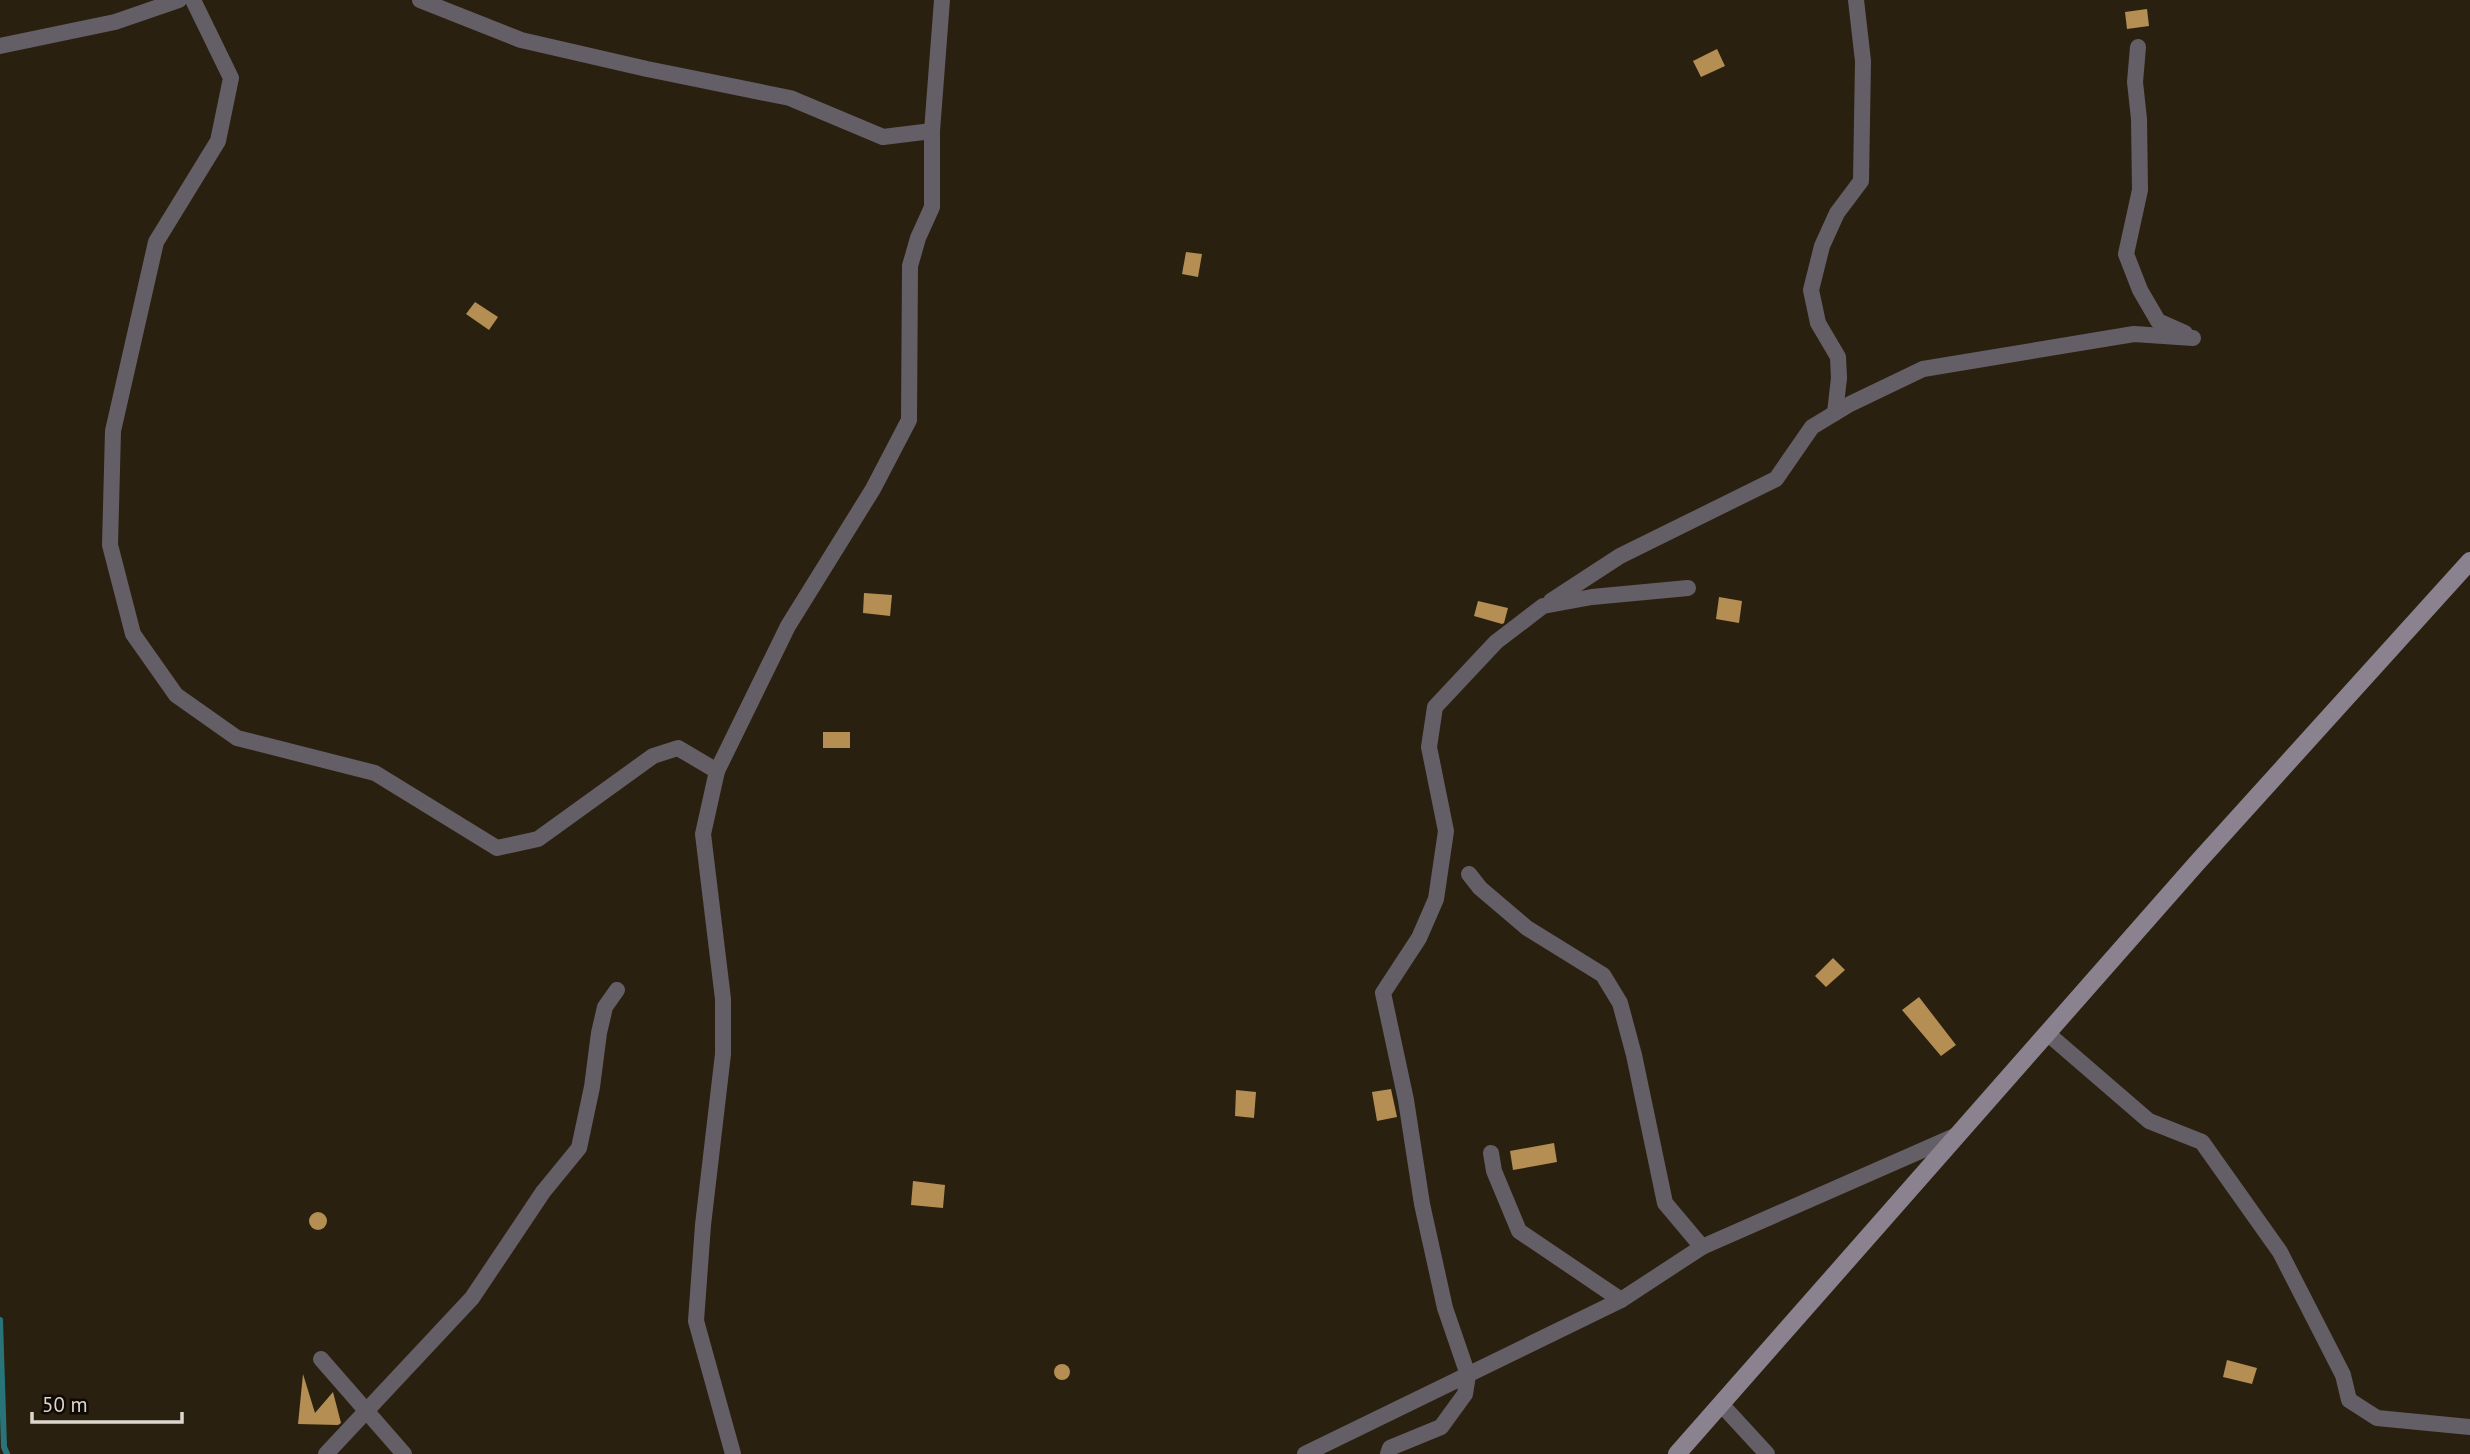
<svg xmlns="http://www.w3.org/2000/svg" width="2470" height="1454" font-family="'PT Sans',sans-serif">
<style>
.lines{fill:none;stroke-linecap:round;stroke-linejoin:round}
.stream{stroke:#297479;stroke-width:6}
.building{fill:#b58e53}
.street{stroke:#645f67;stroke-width:16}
.secondary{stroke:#8a828f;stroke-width:18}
</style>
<rect width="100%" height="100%" fill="#2a2010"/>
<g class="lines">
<!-- stream -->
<path class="stream" d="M0 1320 4 1447 7 1454"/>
</g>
<!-- building -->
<g class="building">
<path d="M2147 9 2149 26 2127 29 2125 12Z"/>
<path d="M1717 49 1725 66 1701 77 1693 61Z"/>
<path d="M1186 252 1202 254 1198 277 1182 274Z"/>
<path d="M475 302 498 317 489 330 466 314Z"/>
<path d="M864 593 892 595 890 616 863 613Z"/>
<path d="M1719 597 1742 601 1739 623 1716 619Z"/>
<path d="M1478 601 1508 608 1504 623 1502 624 1474 616Z"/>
<rect x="823" y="732" width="27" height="16"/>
<path d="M1833 958 1845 970 1826 987 1815 976Z"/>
<path d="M1919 997 1956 1045 1941 1056 1902 1010Z"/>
<path d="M1391 1089 1397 1117 1377 1121 1372 1092Z"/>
<path d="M1236 1090 1256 1092 1254 1118 1235 1116Z"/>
<path d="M1554 1143 1557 1162 1513 1170 1510 1151Z"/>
<path d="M913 1181 945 1185 943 1208 911 1205Z"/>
<circle cx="318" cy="1221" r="9"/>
<path d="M2227 1360 2257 1368 2252 1384 2223 1377Z"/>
<circle cx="1062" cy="1372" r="8"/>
<path d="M303 1374 315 1413 333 1392 341 1423 338 1425 298 1424Z"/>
</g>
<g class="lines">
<!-- street -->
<g class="street">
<path d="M193 0 231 78 218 141 156 242 113 431 110 545 133 634 176 695 237 738 375 773 497 848 538 839 653 756 678 748 717 771"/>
<path d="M420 0 521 40 647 69 790 98 883 137 932 131"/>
<path d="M0 46 115 22 179 0"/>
<path d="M2138 47 2135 82 2139 119 2140 190 2126 254 2140 290 2158 321 2185 333"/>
<path d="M1835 413 1839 378 1838 357 1818 323 1811 290 1822 246 1837 213 1861 181 1863 61 1856 0"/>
<path d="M1551 601 1620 556 1776 479 1812 427 1850 404 1923 369 2134 334 2193 338"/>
<path d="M1469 874 1480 888 1527 928 1603 975 1620 1003 1634 1055 1665 1203 1702 1247"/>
<path d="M2047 1033 2149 1121 2202 1142 2280 1252 2343 1375 2349 1400 2377 1418 2470 1427"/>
<path d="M1491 1153 1494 1171 1519 1231 1621 1300"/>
<path d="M321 1359 404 1454"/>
<path d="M1721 1404 1767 1454"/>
<path d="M326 1454 472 1298 543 1192 579 1148 592 1087 599 1033 605 1007 617 990"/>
<path d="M733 1454 696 1321 703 1225 723 1054V999L703 834 717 771 788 626 873 489 909 420 910 266 918 238 932 207V131L942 0"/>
<path d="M1305 1454 1621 1300 1702 1247 1957 1135"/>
<path d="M1388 1454 1390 1448 1441 1427 1465 1394 1468 1375 1445 1308 1422 1204 1406 1100 1383 993 1419 938 1436 899 1446 831 1429 747 1435 707 1496 642 1543 606 1592 597 1688 588"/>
</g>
<!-- secondary -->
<path class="secondary" d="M1677 1454 2196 864 2470 561"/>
</g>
<!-- scale -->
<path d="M32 1412v10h150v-10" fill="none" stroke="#ddd6cc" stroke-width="3.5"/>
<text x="42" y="1412" font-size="21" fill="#ddd6cc" stroke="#0f0a05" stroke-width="5" paint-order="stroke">50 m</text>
</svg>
